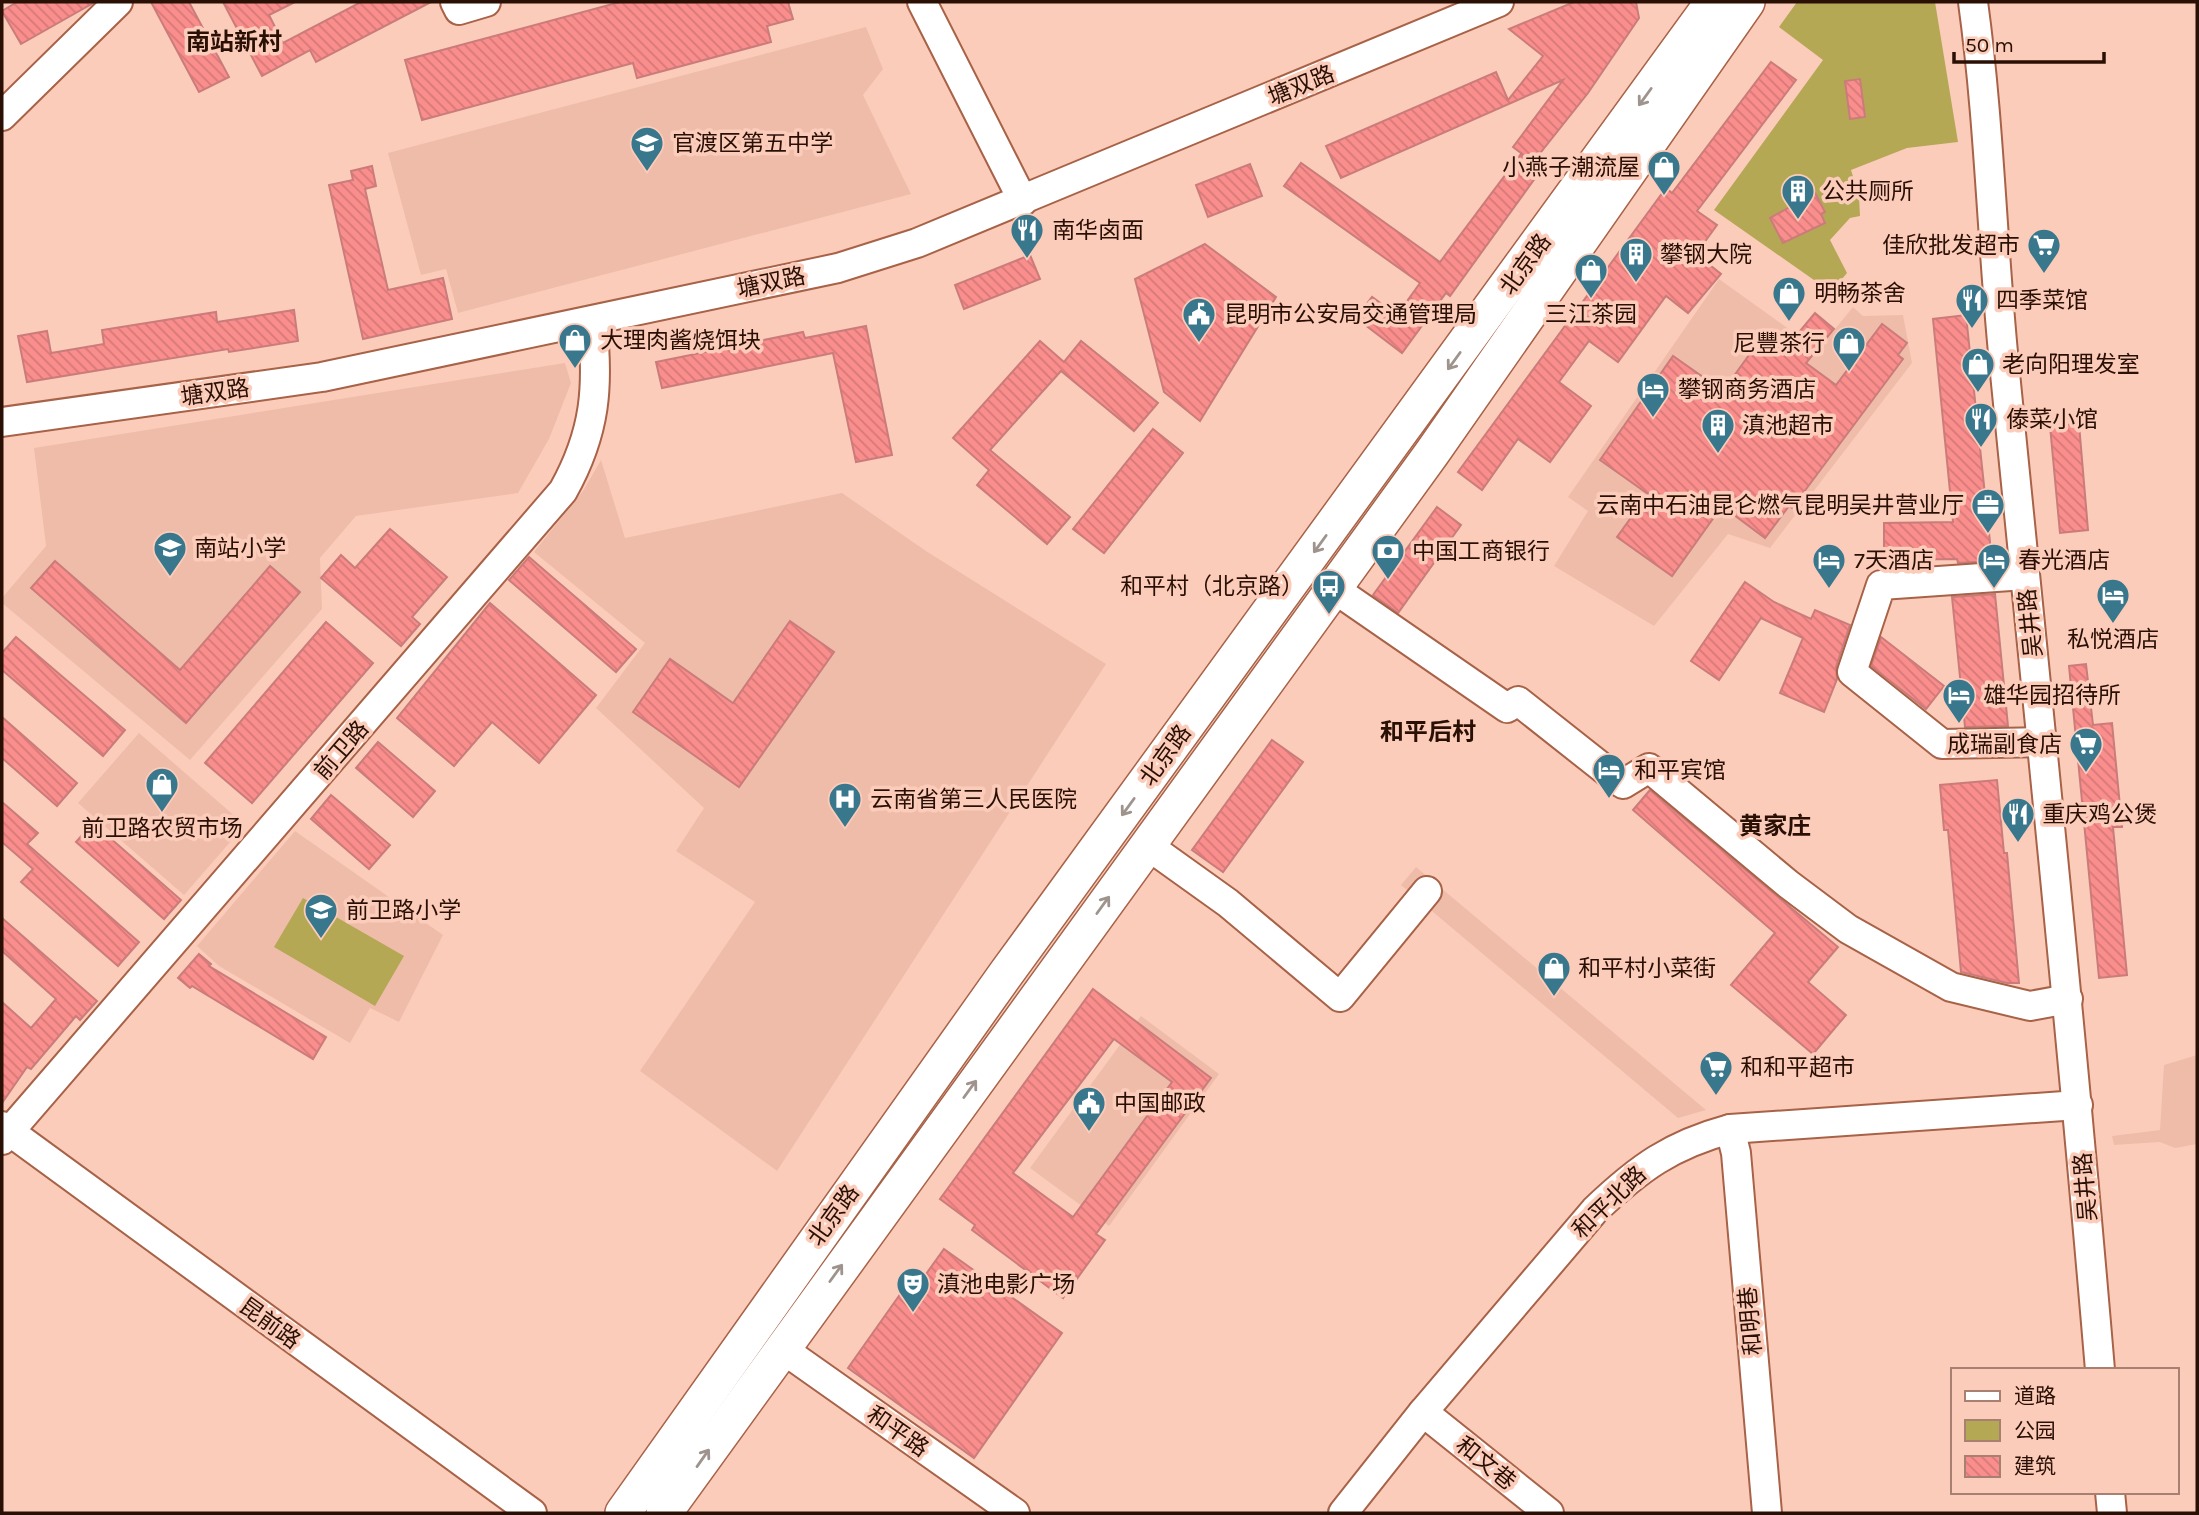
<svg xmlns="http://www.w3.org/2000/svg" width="2199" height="1515" font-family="Karla,'Noto Sans SC',sans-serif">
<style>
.built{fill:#f0bcaa}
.park{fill:#b4a855}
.building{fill:url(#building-back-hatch);stroke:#cb7c7a;stroke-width:2;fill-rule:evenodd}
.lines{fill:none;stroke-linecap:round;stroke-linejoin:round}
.minor-casing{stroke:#a76247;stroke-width:32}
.major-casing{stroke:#a76247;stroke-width:38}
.minor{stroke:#fff;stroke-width:28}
.major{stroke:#fff;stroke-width:35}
.oneway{stroke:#9f938e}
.labels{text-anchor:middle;stroke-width:7;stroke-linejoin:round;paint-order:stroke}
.street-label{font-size:23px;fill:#2a0f05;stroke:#fcccba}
.poi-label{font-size:23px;fill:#2a0f05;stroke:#fcccba;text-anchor:start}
.neighbourhood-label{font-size:24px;font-weight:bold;fill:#2a0f05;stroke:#fcccba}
</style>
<defs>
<pattern id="building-back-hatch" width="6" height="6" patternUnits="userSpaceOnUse" patternTransform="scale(1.75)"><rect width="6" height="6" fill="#f98e8d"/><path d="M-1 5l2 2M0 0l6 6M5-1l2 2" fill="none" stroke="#d67978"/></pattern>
</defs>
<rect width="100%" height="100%" fill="#fcccba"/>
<!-- built -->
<g class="built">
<path d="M866 27 883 69 863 95 911 194 458 313 446 269 421 275 388 153Z"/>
<path d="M1719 279 1818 350 1853 307 1863 316 1903 315 1912 363 1770 548 1728 534 1654 626 1554 566 1588 511 1568 497Z"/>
<path d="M565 363 571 383 549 439 518 493 356 516 320 558 322 609 190 760 2 603V598L46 546 34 448Z"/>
<path d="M601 460 625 538 842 493 926 551 1106 664 777 1171 640 1071 755 902 676 851 704 808 596 708 645 643 534 552 583 491Z"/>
<path d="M139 733 245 825 184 895 78 803Z"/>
<path d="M295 831 443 935 399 1022 370 1008 350 1043 219 966 197 946Z"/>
<path d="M1416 867 1706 1110 1678 1118 1401 885Z"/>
<path d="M1141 1016 1219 1074 1109 1226 1030 1168Z"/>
<path d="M2197 1055V1144L2175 1148 2160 1142 2114 1145 2112 1136 2160 1130 2164 1065Z"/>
</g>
<!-- park -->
<g class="park">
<path d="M1797 2H1935L1958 142 1907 148 1851 170 1859 196 1860 216 1850 218 1830 240 1847 273 1831 292 1714 210 1823 60 1779 27Z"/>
<path d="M303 898 404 956 375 1006 274 947Z"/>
</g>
<!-- building -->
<g class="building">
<path d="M17 2H95L21 44 2 11Z"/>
<path d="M151 2H189L229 77 199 92Z"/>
<path d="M223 2H295L269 15 283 43 361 2H431L316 62 310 50 262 76Z"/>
<path d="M620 2H788L793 19 767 26 771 42 637 78 633 63 422 120 405 60Z"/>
<path d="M1574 2H1636L1639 18 1588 93 1533 162 1513 147 1563 80 1341 178 1326 146 1496 72 1508 100 1543 56 1509 29Z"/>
<path d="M1771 62 1796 80 1697 211 1717 225 1696 254 1721 274 1688 313 1666 296 1618 362 1589 341 1559 382 1591 406 1550 462 1518 439 1482 490 1458 472 1666 188 1672 193Z"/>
<path d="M1860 79 1865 117 1850 119 1845 81Z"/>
<path d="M1521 154 1541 170 1450 296 1446 293 1402 353 1356 318 1372 297 1397 315 1420 283 1284 186 1301 163 1440 262Z"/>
<path d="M1250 164 1262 196 1208 217 1196 185Z"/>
<path d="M372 166 376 186 365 189 388 290 443 278 452 319 363 339 329 185 353 180 351 171Z"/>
<path d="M1815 193 1825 212 1821 214 1825 223 1783 243 1770 218Z"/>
<path d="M1205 244 1276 297 1200 421 1164 392 1135 279Z"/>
<path d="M1030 255 1040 279 964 309 955 285Z"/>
<path d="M294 310 298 341 229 352 228 349 27 382 18 336 47 331 51 353 104 344 102 330 216 312 217 322Z"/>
<path d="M1815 313 1834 329 1806 363 1836 385 1882 324 1907 343 1898 355 1903 359 1792 508 1789 506 1765 538 1722 506 1672 576 1617 537 1648 494 1600 460 1673 356 1723 391 1765 333 1786 348Z"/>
<path d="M1966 315 1992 561 1958 563 1957 559 1884 560V523L1953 522 1933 319Z"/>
<path d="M866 326 892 455 856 462 833 353 662 388 656 362 803 332 805 338Z"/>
<path d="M1040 341 1064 362 1081 341 1158 403 1134 431 1061 371 990 450 1070 517 1047 544 977 485 989 470 953 438Z"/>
<path d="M2079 424 2088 530 2060 533 2050 426Z"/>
<path d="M1153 429 1183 453 1104 553 1073 529Z"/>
<path d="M1437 507 1461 525 1398 613 1373 595Z"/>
<path d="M390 529 447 577 412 617 420 624 401 646 321 578 341 555 355 568Z"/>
<path d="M529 557 636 649 616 672 509 580Z"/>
<path d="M55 561 180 670 270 566 300 592 186 723 31 588Z"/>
<path d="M1745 582 1774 602 1811 619 1815 610 1850 625 1836 667 1837 679 1824 712 1780 693 1803 638 1761 618 1719 680 1691 661Z"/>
<path d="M1995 594 2008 726 1965 727 1952 597Z"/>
<path d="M490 603 596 695 539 763 492 722 454 766 397 718Z"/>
<path d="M790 621 834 652 739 787 633 712 670 659 733 703Z"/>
<path d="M326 622 373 663 252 803 205 763Z"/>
<path d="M16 637 125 730 103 756 2 670V653Z"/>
<path d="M1881 637 1944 686 1926 709 1871 666Z"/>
<path d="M2086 664 2093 725 2112 723 2122 827H2113L2127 975 2099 978 2069 666Z"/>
<path d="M2 717 77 783 57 806 2 758Z"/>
<path d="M1272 740 1303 762 1223 872 1192 850Z"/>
<path d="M378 742 435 791 413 817 356 768Z"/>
<path d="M1997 780 2004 853H2007L2019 983H2007L1961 972 1948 830H1944L1940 785Z"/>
<path d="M1650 790 1838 947 1808 982 1846 1015 1813 1054 1731 985 1775 933 1633 810Z"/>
<path d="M331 795 390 845 369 869 311 819Z"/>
<path d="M2 802 38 833 27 844 139 942 118 966 21 882 33 869 2 842Z"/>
<path d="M93 823 181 900 164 919 76 842Z"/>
<path d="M2 918 97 1001 80 1020 76 1016 31 1069 27 1067 2 1103V1002L31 1028 56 999 2 951Z"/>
<path d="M199 954 211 964 209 966 326 1037 313 1059 192 986 190 988 178 978Z"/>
<path d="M1093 989 1211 1078 1096 1234 1105 1240 1063 1298 972 1230 975 1225 940 1199ZM1114 1039 1172 1082 1073 1217 1013 1173Z"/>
<path d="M944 1249 1062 1333 974 1458 848 1368 913 1276 921 1281Z"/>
</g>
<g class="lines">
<defs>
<g id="minor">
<path d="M455 2 459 10 486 2"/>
<path d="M922 2 1023 201"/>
<path d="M1973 2C1990 125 1992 249 2005 373 2038 705 2072 1037 2100 1370"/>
<path d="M2 116 118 2"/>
<path d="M2 422 322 377 838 268 917 243 1499 2"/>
<path d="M2025 575 1881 585 1852 672 1942 744 2042 742"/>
<path d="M1333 588 1507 708 1518 701 1623 784 1649 768 1788 884 1848 929 1951 987 2030 1006 2068 999"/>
<path d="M1147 845 1228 903 1340 997 1427 891"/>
<path d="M2 1126 532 1513"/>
<path d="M1730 1129 1736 1153 1767 1513"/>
<path d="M2 1140 563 491C596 432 599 386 592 321"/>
<path d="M781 1348 1015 1513"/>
<path d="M1423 1412 1549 1513"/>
<path d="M2110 1492 2112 1513"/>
<path d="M1343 1513 1423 1412 1595 1210C1639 1168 1671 1145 1730 1129L2078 1105"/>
</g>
<g id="major">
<path d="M623 1513 1005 975 1713 2"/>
<path d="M664 1513 1432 453 1747 2"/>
</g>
</defs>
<!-- minor casing -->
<use href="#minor" class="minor-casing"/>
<!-- major casing -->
<use href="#major" class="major-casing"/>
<!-- minor -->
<use href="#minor" class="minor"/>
<!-- major -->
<use href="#major" class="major"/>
</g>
<!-- one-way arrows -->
<defs><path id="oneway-shaft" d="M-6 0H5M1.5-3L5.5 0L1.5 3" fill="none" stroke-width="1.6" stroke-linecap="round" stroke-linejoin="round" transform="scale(1.75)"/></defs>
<g class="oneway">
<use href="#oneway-shaft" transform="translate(1645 97) rotate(126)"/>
<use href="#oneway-shaft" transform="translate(1454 361) rotate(126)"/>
<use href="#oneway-shaft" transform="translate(1320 544) rotate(126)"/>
<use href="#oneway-shaft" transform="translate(1128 807) rotate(126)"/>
<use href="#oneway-shaft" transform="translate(1103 905) rotate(-54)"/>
<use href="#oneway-shaft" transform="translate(970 1089) rotate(-54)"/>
<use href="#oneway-shaft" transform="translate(836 1273) rotate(-54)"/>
<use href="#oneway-shaft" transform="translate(703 1458) rotate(-55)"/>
</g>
<!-- icons -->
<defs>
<symbol id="school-pin" viewBox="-11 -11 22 30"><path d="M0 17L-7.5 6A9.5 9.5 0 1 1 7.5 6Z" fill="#38778c" stroke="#fcccba"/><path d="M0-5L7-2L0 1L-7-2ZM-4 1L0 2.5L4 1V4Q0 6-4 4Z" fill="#fff"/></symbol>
<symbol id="shop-pin" viewBox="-11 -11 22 30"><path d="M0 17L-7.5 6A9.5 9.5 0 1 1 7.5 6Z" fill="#38778c" stroke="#fcccba"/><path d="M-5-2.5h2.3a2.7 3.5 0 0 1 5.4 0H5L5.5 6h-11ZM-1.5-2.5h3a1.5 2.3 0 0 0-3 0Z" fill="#fff"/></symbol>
<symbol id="building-pin" viewBox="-11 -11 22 30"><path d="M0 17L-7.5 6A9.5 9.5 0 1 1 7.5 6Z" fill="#38778c" stroke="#fcccba"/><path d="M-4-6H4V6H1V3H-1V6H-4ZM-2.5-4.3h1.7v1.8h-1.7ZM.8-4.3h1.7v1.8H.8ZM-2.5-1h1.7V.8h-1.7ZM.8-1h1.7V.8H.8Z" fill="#fff"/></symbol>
<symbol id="restaurant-pin" viewBox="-11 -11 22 30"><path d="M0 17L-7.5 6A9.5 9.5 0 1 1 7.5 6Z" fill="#38778c" stroke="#fcccba"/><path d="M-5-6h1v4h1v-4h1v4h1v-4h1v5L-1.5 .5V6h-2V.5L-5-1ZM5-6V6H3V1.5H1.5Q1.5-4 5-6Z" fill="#fff"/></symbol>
<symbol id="supermarket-pin" viewBox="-11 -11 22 30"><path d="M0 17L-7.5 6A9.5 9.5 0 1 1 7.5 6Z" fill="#38778c" stroke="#fcccba"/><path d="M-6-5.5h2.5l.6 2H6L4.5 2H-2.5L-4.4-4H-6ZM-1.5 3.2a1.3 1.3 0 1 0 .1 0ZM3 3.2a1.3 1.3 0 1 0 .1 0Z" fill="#fff"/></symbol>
<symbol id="civic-pin" viewBox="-11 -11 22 30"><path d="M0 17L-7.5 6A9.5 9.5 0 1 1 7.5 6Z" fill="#38778c" stroke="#fcccba"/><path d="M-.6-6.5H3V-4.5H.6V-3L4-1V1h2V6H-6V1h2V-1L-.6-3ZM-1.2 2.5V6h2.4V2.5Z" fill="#fff"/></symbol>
<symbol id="hotel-pin" viewBox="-11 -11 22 30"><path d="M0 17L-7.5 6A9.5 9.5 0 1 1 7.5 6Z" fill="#38778c" stroke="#fcccba"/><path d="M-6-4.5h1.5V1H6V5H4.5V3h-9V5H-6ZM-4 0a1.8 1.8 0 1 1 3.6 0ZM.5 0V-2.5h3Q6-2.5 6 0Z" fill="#fff"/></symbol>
<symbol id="office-pin" viewBox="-11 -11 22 30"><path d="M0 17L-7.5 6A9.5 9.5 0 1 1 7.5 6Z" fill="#38778c" stroke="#fcccba"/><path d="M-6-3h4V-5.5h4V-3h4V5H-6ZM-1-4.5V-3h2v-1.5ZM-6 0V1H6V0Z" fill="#fff"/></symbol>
<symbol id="bank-pin" viewBox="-11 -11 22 30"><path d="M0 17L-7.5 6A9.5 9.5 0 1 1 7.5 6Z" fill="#38778c" stroke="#fcccba"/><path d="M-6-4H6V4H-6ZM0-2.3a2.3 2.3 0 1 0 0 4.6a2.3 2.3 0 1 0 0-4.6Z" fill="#fff"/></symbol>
<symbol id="bus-pin" viewBox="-11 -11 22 30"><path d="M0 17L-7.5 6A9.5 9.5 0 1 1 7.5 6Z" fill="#38778c" stroke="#fcccba"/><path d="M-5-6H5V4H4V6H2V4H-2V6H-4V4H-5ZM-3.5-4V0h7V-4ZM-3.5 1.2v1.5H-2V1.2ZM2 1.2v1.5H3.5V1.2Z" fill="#fff"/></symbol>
<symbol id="hospital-pin" viewBox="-11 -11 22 30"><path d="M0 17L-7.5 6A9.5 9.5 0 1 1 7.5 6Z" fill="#38778c" stroke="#fcccba"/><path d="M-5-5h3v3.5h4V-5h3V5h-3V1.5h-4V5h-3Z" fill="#fff"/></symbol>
<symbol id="theatre-pin" viewBox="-11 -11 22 30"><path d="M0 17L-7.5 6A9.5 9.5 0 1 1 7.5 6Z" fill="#38778c" stroke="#fcccba"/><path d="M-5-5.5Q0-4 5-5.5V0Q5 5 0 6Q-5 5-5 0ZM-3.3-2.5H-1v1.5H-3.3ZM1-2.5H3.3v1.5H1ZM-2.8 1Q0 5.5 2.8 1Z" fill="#fff"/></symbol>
</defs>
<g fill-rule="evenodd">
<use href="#school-pin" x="628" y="124" width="38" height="52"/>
<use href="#shop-pin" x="1645" y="148" width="38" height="52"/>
<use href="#building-pin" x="1779" y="172" width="38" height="52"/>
<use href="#restaurant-pin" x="1008" y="211" width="38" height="52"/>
<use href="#supermarket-pin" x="2025" y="226" width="38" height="52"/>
<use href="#building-pin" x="1617" y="235" width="38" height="52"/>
<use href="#shop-pin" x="1572" y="251" width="38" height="52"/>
<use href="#shop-pin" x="1770" y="274" width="38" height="52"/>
<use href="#restaurant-pin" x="1953" y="281" width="38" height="52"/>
<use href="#civic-pin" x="1180" y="295" width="38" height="52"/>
<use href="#shop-pin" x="556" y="321" width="38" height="52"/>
<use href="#shop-pin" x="1830" y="324" width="38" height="52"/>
<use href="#shop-pin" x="1959" y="345" width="38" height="52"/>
<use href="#hotel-pin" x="1634" y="370" width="38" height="52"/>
<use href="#restaurant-pin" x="1962" y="400" width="38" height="52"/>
<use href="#building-pin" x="1699" y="406" width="38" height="52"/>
<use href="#office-pin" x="1969" y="486" width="38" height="52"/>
<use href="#school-pin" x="151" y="529" width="38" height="52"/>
<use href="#bank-pin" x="1369" y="532" width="38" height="52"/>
<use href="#hotel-pin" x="1810" y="541" width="38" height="52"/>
<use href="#hotel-pin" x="1975" y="541" width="38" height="52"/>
<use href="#bus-pin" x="1310" y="567" width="38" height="52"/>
<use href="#hotel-pin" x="2094" y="576" width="38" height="52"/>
<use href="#hotel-pin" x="1940" y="676" width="38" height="52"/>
<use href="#supermarket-pin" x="2067" y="725" width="38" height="52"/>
<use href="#hotel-pin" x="1590" y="751" width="38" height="52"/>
<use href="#shop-pin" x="143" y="765" width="38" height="52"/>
<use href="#hospital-pin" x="826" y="780" width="38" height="52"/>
<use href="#restaurant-pin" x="1999" y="795" width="38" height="52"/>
<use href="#school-pin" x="302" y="891" width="38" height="52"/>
<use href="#shop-pin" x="1535" y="949" width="38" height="52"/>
<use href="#supermarket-pin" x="1697" y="1048" width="38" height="52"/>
<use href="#civic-pin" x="1070" y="1084" width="38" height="52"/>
<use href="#theatre-pin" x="894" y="1265" width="38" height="52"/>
</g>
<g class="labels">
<!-- street labels -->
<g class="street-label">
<text transform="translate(1301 85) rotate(-22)" y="8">塘双路</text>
<text transform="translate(1525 264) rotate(-54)" y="8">北京路</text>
<text transform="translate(771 282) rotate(-12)" y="8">塘双路</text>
<text transform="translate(215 392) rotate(-8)" y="8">塘双路</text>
<text transform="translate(2030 623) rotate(-96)" y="8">吴井路</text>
<text transform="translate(341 750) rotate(-49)" y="8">前卫路</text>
<text transform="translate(1165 755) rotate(-54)" y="8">北京路</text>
<text transform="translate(2085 1187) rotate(-95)" y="8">吴井路</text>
<text transform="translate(1609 1202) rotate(-44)" y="8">和平北路</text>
<text transform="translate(833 1215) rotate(-54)" y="8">北京路</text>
<text transform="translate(1750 1321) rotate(-95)" y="8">和明巷</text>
<text transform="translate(270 1323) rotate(36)" y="8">昆前路</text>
<text transform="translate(898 1431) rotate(35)" y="8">和平路</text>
<text transform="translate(1486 1463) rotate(39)" y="8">和文巷</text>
</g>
<!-- poi labels -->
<g class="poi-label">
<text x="672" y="151">官渡区第五中学</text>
<text x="1640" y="175" text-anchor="end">小燕子潮流屋</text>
<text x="1822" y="199">公共厕所</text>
<text x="1052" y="238">南华卤面</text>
<text x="2020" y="253" text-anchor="end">佳欣批发超市</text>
<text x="1660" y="262">攀钢大院</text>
<text x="1814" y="301">明畅茶舍</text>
<text x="1996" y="308">四季菜馆</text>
<text x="1224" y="322">昆明市公安局交通管理局</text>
<text x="1591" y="322" text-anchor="middle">三江茶园</text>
<text x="600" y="348">大理肉酱烧饵块</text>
<text x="1825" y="351" text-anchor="end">尼豐茶行</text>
<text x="2002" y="372">老向阳理发室</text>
<text x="1678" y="397">攀钢商务酒店</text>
<text x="2006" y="427">傣菜小馆</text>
<text x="1742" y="433">滇池超市</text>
<text x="1964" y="513" text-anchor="end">云南中石油昆仑燃气昆明吴井营业厅</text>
<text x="194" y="556">南站小学</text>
<text x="1412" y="559">中国工商银行</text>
<text x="1854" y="568">7天酒店</text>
<text x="2018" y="568">春光酒店</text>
<text x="1304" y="594" text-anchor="end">和平村（北京路）</text>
<text x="2113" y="647" text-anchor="middle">私悦酒店</text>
<text x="1983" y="703">雄华园招待所</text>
<text x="2062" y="752" text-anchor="end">成瑞副食店</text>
<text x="1634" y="778">和平宾馆</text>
<text x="870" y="807">云南省第三人民医院</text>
<text x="2042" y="822">重庆鸡公煲</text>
<text x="162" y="836" text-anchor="middle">前卫路农贸市场</text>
<text x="346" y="918">前卫路小学</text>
<text x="1578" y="976">和平村小菜街</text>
<text x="1740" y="1075">和和平超市</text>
<text x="1114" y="1111">中国邮政</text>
<text x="937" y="1292">滇池电影广场</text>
</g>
<!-- neighbourhood labels -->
<g class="neighbourhood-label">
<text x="234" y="50">南站新村</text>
<text x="1428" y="740">和平后村</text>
<text x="1775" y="834">黄家庄</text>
</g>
</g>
<!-- border -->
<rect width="2199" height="1515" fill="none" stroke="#2a0f05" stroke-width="7"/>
<!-- legend -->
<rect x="1951" y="1368" width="228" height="126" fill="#fcccba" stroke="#a88072" stroke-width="2"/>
<rect x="1965" y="1391" width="35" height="10" fill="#ffffff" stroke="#a88072" stroke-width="2"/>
<text x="2014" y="1403" font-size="21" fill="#2a0f05">道路</text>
<rect x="1965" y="1420" width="35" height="21" fill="#b4a855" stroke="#a88072" stroke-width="2"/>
<text x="2014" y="1438" font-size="21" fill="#2a0f05">公园</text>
<rect x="1965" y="1456" width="35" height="21" fill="url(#building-back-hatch)" stroke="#a88072" stroke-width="2"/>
<text x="2014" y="1473" font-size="21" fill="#2a0f05">建筑</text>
<!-- scale -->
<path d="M1954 52v10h150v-10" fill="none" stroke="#2a0f05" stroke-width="3.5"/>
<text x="1965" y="52" font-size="21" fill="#2a0f05" stroke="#fcccba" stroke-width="5" paint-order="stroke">50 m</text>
</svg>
